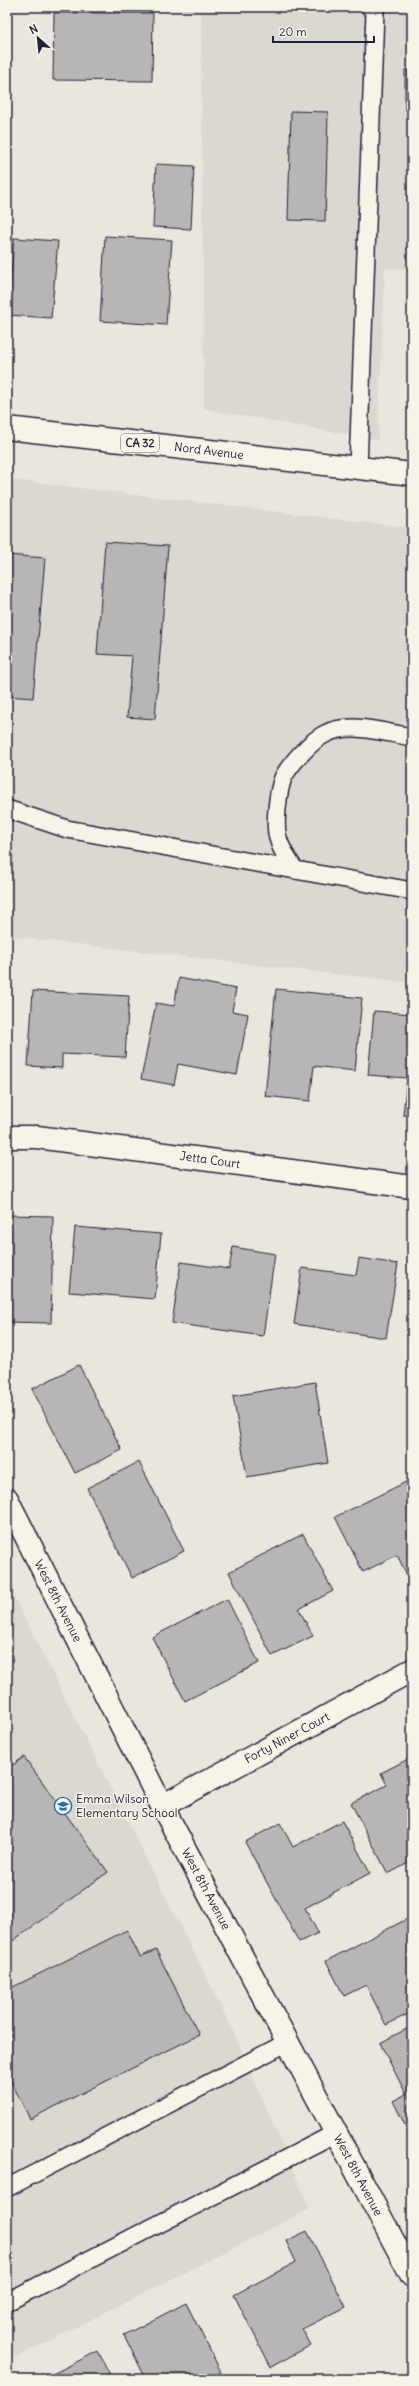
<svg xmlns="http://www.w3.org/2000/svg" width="419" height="2386" font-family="Delius,sans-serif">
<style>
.built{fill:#dbd8d2}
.building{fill:#b8b6b5;stroke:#22223b}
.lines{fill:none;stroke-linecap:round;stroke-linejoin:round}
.service-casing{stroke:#22223b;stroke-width:20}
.minor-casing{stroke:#22223b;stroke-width:25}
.tertiary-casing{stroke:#22223b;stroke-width:25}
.primary-casing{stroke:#22223b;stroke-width:25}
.service{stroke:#f7f3e8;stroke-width:17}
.minor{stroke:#f7f3e8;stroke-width:22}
.tertiary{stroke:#f7f3e8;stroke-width:22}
.primary{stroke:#f7f3e8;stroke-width:22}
.labels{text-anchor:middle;stroke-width:3;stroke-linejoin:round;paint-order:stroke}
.shield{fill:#f7f3e8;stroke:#62616f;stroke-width:1}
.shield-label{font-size:11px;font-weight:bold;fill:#22223b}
.street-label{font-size:12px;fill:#22223b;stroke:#f7f3e8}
.poi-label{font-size:12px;fill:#22223b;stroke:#f7f3e8;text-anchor:start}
</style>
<rect width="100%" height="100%" fill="#eae6de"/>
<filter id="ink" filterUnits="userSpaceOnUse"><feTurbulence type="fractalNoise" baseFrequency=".025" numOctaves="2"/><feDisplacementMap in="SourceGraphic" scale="8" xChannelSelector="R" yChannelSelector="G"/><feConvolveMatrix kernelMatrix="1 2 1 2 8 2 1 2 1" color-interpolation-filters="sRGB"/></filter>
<g filter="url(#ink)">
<!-- built -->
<g class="built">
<path d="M96 7H412V269L385 268 378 440 204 409 201 12Z"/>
<path d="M7 479 412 528V983L7 936Z"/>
<path d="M7 1583 232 2028 310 2209 7 2362Z"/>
</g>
<!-- building -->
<g class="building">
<path d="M54 13H153L152 81 53 80Z"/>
<rect x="405" y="70" width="7" height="39"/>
<path d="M291 111 328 112 325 221 288 220Z"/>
<path d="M156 164 194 166 191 229 153 227Z"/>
<path d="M105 236 172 240 166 325 100 321Z"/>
<path d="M14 238 58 241 51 318 8 315Z"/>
<path d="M105 542 168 546 155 719 127 717 132 656 97 654Z"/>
<path d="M7 555 45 558 33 698 7 696Z"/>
<path d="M179 978 236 989 232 1011 248 1014 237 1075 178 1064 174 1085 141 1079 156 1003 174 1006Z"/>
<path d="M276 989 362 998 355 1071 314 1066 310 1101 265 1096Z"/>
<path d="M33 991 129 996 125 1057 62 1054V1068L28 1066Z"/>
<path d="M374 1011 412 1014V1116L403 1115 407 1078 368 1075Z"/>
<path d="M7 1215 53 1216 51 1323 7 1322Z"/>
<path d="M75 1227 161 1234 155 1299 69 1292Z"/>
<path d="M233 1247 275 1254 263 1336 172 1323 181 1262 229 1269Z"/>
<path d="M359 1258 398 1264 386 1338 294 1324 302 1268 356 1275Z"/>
<path d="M79 1365 122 1450 75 1473 32 1389Z"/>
<path d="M315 1382 328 1463 247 1477 233 1396Z"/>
<path d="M139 1462 184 1551 132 1578 87 1488Z"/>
<path d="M412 1479V1585L397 1555 363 1572 335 1517Z"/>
<path d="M303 1534 333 1591 299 1609 313 1636 272 1656 229 1572Z"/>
<path d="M227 1599 259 1663 185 1701 152 1637Z"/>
<path d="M24 1757 108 1872 7 1945V1769Z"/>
<path d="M412 1757V1861L388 1874 351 1803 387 1785 381 1773Z"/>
<path d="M342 1821 370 1873 305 1908 318 1933 299 1942 245 1842 280 1823 293 1847Z"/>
<path d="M409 1918 412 1924V2012L386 2025 366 1985 344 1996 326 1961Z"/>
<path d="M127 1930 140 1957 156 1950 199 2035 30 2119 7 2073V2037L11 2035 7 2028V1990Z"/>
<path d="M412 2026V2139L393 2101 406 2094 380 2043Z"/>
<path d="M307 2231 346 2307 302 2329 311 2345 271 2367 234 2295 296 2262 286 2241Z"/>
<path d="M186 2303 221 2372 208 2379H146L124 2335Z"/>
<path d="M98 2351 112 2379H43Z"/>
</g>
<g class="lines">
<defs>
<g id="service">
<path d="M358 468 375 12 370 7"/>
<path d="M7 809 67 829 412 891"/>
<path d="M295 870C288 860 281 850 278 838 274 824 278 791 283 778 289 765 312 740 325 734 349 721 386 733 412 737"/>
<path d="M7 2188 288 2042"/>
<path d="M7 2302 336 2133"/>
</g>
<g id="minor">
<path d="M7 1137H37L412 1187"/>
<path d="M162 1806 412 1670"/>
</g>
<path id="tertiary" d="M7 1499 162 1806 412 2276"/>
<path id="primary" d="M7 428 412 474"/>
</defs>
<!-- service casing -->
<use href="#service" class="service-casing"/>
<!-- minor casing -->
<use href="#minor" class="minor-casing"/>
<!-- tertiary casing -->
<use href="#tertiary" class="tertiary-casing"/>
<!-- primary casing -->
<use href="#primary" class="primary-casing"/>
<!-- service -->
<use href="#service" class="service"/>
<!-- minor -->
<use href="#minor" class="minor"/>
<!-- tertiary -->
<use href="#tertiary" class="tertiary"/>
<!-- primary -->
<use href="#primary" class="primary"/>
</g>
</g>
<!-- icons -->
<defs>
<symbol id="school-ring" viewBox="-11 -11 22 22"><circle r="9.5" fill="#f7f3e8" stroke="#1f6fb2" stroke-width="1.5"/><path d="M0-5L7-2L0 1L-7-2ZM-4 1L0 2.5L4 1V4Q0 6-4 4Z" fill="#1f6fb2"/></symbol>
</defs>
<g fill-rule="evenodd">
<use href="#school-ring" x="53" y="1796" width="20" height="20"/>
</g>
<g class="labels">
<!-- shield labels -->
<rect class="shield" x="121" y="434" width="38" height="18" rx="3"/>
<g class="shield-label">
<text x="140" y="447">CA 32</text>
</g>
<!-- street labels -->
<g class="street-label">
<text transform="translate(209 451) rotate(7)" y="4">Nord Avenue</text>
<text transform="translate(210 1160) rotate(8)" y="4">Jetta Court</text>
<text transform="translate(58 1601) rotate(63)" y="4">West 8th Avenue</text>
<text transform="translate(287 1738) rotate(-28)" y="4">Forty Niner Court</text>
<text transform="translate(206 1889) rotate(62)" y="4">West 8th Avenue</text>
<text transform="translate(358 2175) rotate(62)" y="4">West 8th Avenue</text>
</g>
<!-- poi labels -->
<g class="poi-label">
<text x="76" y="1803">Emma Wilson<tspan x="76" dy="14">Elementary School</tspan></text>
</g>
</g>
<!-- margin -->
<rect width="419" height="2386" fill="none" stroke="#f7f3e8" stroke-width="24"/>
<rect x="12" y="12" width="395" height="2362" fill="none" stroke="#22223b" stroke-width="1.5" filter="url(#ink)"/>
<!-- north arrow -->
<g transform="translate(38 38) rotate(333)" stroke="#f7f3e8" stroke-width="3" paint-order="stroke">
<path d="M0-3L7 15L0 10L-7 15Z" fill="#22223b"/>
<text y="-6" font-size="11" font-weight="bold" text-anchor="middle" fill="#22223b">N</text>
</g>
<!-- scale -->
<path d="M273 36v6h101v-6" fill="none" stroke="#22223b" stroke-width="2"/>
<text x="279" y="36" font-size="12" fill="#22223b" stroke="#f7f3e8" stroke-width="3" paint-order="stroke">20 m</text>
</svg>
